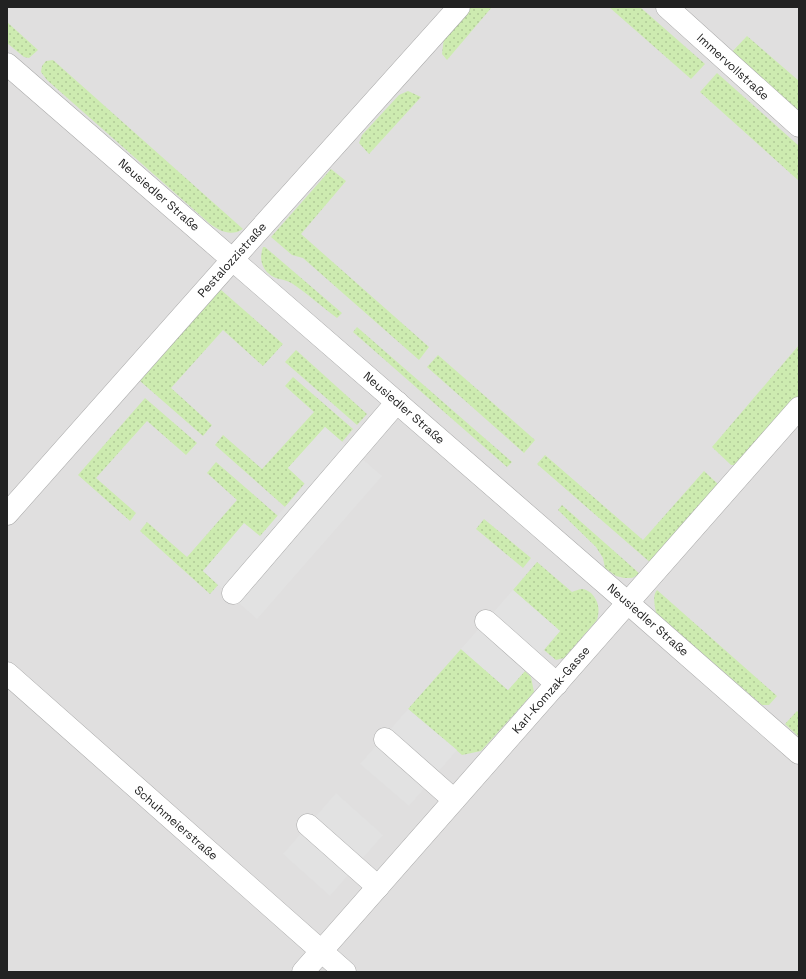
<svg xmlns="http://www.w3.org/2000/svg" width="806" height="979" font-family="'Space Grotesk',sans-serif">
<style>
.residential{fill:#e0dfdf}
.grass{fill:url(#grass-dots)}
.parking{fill:#e2e2e2}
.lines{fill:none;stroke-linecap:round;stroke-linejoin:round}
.minor-casing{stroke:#a9a9a9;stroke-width:23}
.minor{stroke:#fff;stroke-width:22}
.labels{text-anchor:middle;stroke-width:3;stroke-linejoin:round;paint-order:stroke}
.street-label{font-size:12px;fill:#222;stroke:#fff}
</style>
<defs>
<pattern id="grass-dots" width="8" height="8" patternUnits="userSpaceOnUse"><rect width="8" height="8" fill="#cdebb0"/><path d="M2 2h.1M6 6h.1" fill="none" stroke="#b0c997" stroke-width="1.8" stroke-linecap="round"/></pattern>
</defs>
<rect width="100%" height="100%" fill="#f2efe9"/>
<!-- residential -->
<rect class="residential" x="7" y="7" width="792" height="965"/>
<!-- grass -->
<g class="grass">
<path d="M471 7H492L447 60 442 54 444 37Z"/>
<path d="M609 7H640L705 64 691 79Z"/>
<path d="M7 22 38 50 29 58 24 57 7 43Z"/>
<path d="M747 36 799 81V116L729 55Z"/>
<path d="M53 60 243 229C231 237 220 231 210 224L47 80 41 72 42 66 46 61Z"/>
<path d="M717 73 799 146V181L700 92Z"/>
<path d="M408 91 421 97 369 154 359 143 362 135 399 95Z"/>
<path d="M331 169 346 181 301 234 429 347 419 360 303 258 292 255 271 237Z"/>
<path d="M263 247H265L342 313 337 318C322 307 308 294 293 284 285 278 276 281 268 273 260 265 260 256 263 247Z"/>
<path d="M220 289 283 344 263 366 223 330 171 388 212 425 203 436 140 381Z"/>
<path d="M357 327 512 462 507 467 353 332Z"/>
<path d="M799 345V395L738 465H731L712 447Z"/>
<path d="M296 350 367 414 357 425 285 362Z"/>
<path d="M438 355 535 440 524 453 427 367Z"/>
<path d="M293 377 353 429 342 442 325 427 288 468 305 483 285 507 215 445 223 435 262 469 314 412 285 386Z"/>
<path d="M145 398 197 443 186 455 147 421 96 478 136 513 130 521 78 475Z"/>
<path d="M545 455 643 540 704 471 720 486 652 564 537 464Z"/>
<path d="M216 462 278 516 260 537 244 524 203 571 218 585 210 594 140 531 147 522 187 557 237 500 207 473Z"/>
<path d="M562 505 640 574 632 578H624L616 576 605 568 603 558 596 547 558 510Z"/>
<path d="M484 519 531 558 523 568 476 529Z"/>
<path d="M537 562 572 592C575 591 579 589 582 589 585 589 588 591 591 593 599 601 600 610 597 620L564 658 556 660 544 650 560 631 513 590Z"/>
<path d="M657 590 777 696 769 705H762L656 613C655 606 652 596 657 590Z"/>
<path d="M461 649 508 690 525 671 531 677 534 692 481 751 462 755 408 709Z"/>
<path d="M797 711 799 713V737L785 724Z"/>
</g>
<!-- parking -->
<g class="parking">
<path d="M325 427 382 476 257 619 203 571 244 523 260 536 305 484 288 468Z"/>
<path d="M513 590 560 631 508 690 461 649Z"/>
<path d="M408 709 457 750 409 806 360 764Z"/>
<path d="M336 793 383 835 330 896 283 854Z"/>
</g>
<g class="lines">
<defs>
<g id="minor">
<path d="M667 7 799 126"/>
<path d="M7 64 628 603 799 753"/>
<path d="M7 514 233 259 459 7"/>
<path d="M233 593 397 402"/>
<path d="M486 621 557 684"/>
<path d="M7 673 345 972"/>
<path d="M385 739 454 800"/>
<path d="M308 825 378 887"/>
<path d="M303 972 799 408"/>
</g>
</defs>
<!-- minor casing -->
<use href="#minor" class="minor-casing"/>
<!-- minor -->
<use href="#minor" class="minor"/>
</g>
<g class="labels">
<!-- street labels -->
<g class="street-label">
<text transform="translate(733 67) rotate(42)" y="4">Immervollstraße</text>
<text transform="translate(159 195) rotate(41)" y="4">Neusiedler Straße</text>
<text transform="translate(232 260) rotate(-48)" y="4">Pestalozzistraße</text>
<text transform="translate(404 408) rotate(41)" y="4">Neusiedler Straße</text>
<text transform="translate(648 620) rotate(41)" y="4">Neusiedler Straße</text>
<text transform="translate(551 690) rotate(-49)" y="4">Karl-Komzak-Gasse</text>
<text transform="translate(176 823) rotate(41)" y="4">Schuhmeierstraße</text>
</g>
</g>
<!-- border -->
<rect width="806" height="979" fill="none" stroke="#222222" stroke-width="16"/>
</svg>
